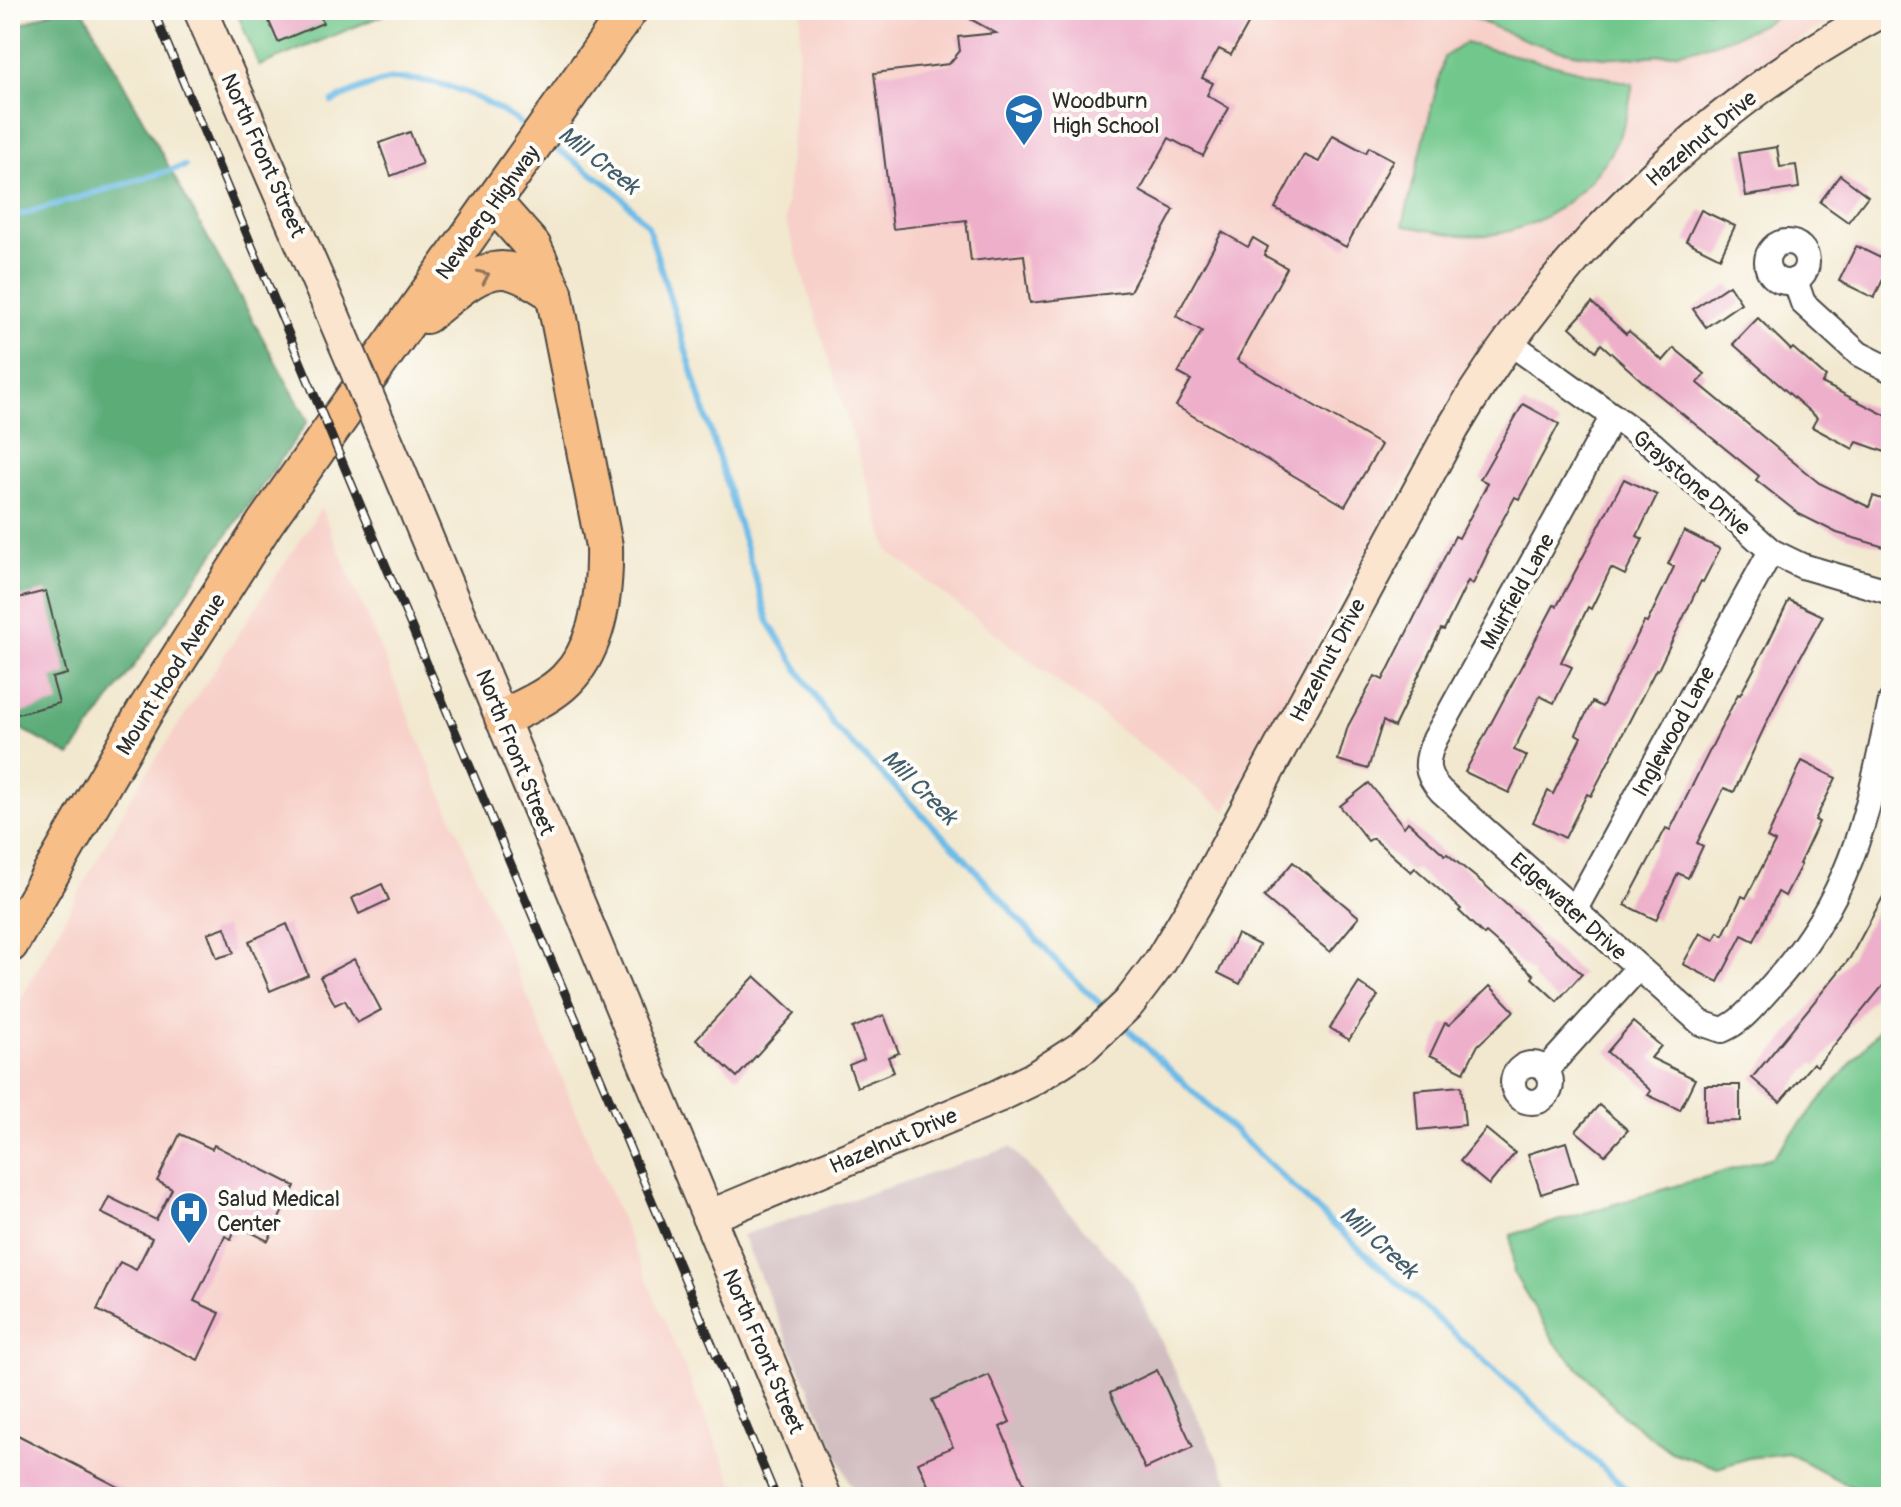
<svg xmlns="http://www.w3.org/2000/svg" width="1901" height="1507" font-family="Pangolin,sans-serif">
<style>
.built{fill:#f7d0c9}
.industrial{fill:#d2bec1}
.green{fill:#71c78c;stroke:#4e795c;stroke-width:2}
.forest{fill:#5cac78;stroke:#446c52;stroke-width:2}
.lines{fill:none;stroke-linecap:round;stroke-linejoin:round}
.stream{stroke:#6dbbe7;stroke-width:6}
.building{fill:#eeafca}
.street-casing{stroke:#494744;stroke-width:28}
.secondary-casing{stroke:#494744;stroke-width:36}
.primary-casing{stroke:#494744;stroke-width:40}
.street{stroke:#fff;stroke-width:24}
.secondary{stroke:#fce5cf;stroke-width:32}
.primary{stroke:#f7be87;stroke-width:36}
.rail-casing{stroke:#2b2b2b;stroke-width:9}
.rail{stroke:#fdfcf7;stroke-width:6;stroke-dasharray:18;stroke-linecap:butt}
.secondary-bridge-casing{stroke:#494744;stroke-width:36;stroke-linecap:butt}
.secondary-bridge{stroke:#fce5cf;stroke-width:32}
.oneway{stroke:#917459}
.labels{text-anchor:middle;stroke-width:8;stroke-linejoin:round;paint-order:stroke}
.poi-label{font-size:22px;fill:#2b2b2b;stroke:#fdfcf7;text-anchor:start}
.street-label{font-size:22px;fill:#2b2b2b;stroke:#fdfcf7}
.water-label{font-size:24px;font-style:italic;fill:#425d6d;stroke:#fdfcf7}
</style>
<rect width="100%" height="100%" fill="#fdfcf7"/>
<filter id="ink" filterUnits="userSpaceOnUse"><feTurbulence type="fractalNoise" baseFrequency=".0125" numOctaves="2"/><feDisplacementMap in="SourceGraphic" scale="16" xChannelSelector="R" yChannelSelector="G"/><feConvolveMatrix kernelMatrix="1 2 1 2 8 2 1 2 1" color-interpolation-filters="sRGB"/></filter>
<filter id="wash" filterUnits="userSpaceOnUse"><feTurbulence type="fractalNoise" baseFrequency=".006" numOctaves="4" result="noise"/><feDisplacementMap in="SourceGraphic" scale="32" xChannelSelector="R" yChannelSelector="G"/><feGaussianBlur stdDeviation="1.8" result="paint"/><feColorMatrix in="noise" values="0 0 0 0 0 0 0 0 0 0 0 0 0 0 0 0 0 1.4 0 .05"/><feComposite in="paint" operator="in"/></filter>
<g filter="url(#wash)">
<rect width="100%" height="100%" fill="#f2e8cf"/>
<!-- built -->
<g class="built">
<path d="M802 10H1850L1798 40 1681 130 1570 236 1500 325 1435 425 1226 811 889 552 785 219Z"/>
<path d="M321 508 739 1497H10V1019L131 797Z"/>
</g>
<!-- industrial -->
<path class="industrial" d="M1011 1147 1132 1282 1236 1497H856L742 1235Z"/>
<!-- green -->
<g class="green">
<path d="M236 10H396L259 66Z"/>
<path d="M1456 10H1788C1715 54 1623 71 1541 45 1512 36 1484 23 1456 10Z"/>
<path d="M1465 43 1633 84C1630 98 1628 113 1623 127 1603 180 1553 225 1495 234 1465 239 1432 231 1403 225L1444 57Z"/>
<path d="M1891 1015V1497H1870L1788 1453 1748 1458 1718 1468 1671 1452 1622 1415 1556 1344 1514 1274 1511 1235 1773 1157Z"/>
</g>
<!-- forest -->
<path class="forest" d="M55 10H83L308 421 70 756 10 723V29Z"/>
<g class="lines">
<!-- stream -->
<g class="stream">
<path d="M332 102C347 94 379 80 395 79 446 77 492 102 531 131"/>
<path d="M550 144 614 189 648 226 769 623 834 726 961 854 1062 968 1108 1011"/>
<path d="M10 218 185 166"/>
<path d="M1122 1024 1328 1220 1635 1497"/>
</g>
</g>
<g id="blocks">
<!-- building -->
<g class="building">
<path d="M264 10H318L323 23 278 42Z"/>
<path d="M954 10H1256L1231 55 1219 49 1202 78 1213 83 1207 95 1229 108 1203 156 1169 138 1140 191 1174 210 1130 291 1030 303 1024 255 971 261 966 220 893 229 874 73 949 64 960 51 958 37 996 33Z"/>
<path d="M410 132 422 164 391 176 379 143Z"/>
<path d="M1333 135 1366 153 1369 147 1393 160 1346 247 1275 208 1304 155 1319 162Z"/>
<path d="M1777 147 1780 167 1796 165 1799 188 1746 196 1739 153Z"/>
<path d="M1840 175 1868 196 1848 222 1820 202Z"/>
<path d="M1701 210 1735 226 1720 258 1686 241Z"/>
<path d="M1222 232 1248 247 1253 238 1268 247 1264 255 1287 268 1237 360 1381 445 1345 506 1176 406 1191 380 1178 373 1202 331 1176 316Z"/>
<path d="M1856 246 1891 263 1874 298 1839 281Z"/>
<path d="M1729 285 1741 303 1706 327 1693 309Z"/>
<path d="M1592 303 1626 334 1629 331 1663 361 1674 348 1705 374 1698 383 1819 483 1869 507 1873 496 1891 502V549L1837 533 1799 514 1756 480 1759 476 1643 382 1601 344 1596 351 1570 327Z"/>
<path d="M1758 318 1791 350 1793 348 1826 377 1822 383 1891 418V454L1857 442 1853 449 1812 427 1817 418 1733 344Z"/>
<path d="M1523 404 1559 424 1519 499 1515 497 1486 551 1488 552 1473 584 1468 581 1444 630 1441 629 1394 727 1383 721 1368 769 1338 760 1348 726 1375 676 1383 680 1455 536 1459 538 1488 483 1480 479Z"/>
<path d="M1624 479 1657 495 1637 536 1643 539 1625 575 1611 568 1591 609 1588 607 1561 662 1572 667 1554 703 1540 696 1514 750 1527 756 1509 793 1465 772 1554 605 1557 606Z"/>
<path d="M1684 531 1720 549 1703 582 1701 581 1658 670 1656 669 1591 796 1587 794 1565 838 1533 822 1548 791 1553 794 1581 737 1576 734 1592 702 1602 707 1644 622 1647 623 1674 567 1668 564Z"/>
<path d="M46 591 67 674 52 678 59 703 10 716V600Z"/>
<path d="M1789 600 1823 616 1780 694 1734 792 1724 788 1697 843 1703 846 1688 878 1678 873 1656 920 1625 905 1666 828 1670 830 1738 694 1740 695 1766 647Z"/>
<path d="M1802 761 1836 778 1815 820 1819 822 1799 864 1801 865 1785 896 1778 892 1754 941 1742 935 1718 982 1683 964 1700 933 1714 940 1718 932 1723 935 1742 896 1746 898 1775 842 1767 838Z"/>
<path d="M1369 783 1404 827 1408 822 1445 855 1447 854 1484 884 1582 974 1557 1001 1532 978 1534 975 1486 933 1484 935 1459 911 1461 909 1415 868 1411 872 1373 838 1368 841 1340 806Z"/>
<path d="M1293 862 1359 917 1330 952 1264 897Z"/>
<path d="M1891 882V976L1817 1066 1813 1063 1780 1102 1752 1078 1850 958Z"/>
<path d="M382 884 389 900 359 914 352 898Z"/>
<path d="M287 924 308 975 270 991 249 941Z"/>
<path d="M225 927 234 953 217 958 208 933Z"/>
<path d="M1237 934 1259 945 1240 984 1218 973Z"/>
<path d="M354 959 381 1010 357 1023 345 1000 335 1005 320 977Z"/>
<path d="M755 976 795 1013 737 1077 696 1039Z"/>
<path d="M1359 983 1378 996 1349 1040 1330 1028Z"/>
<path d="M1490 986 1514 1011 1478 1045 1464 1072 1430 1055 1445 1023 1449 1025Z"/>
<path d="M884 1015 899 1053 888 1057 894 1072 857 1087 849 1065 864 1059 852 1028Z"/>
<path d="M1633 1022 1661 1046 1651 1058 1695 1079 1680 1110 1648 1095 1651 1091 1607 1052Z"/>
<path d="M1705 1085H1740V1121L1705 1122Z"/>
<path d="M1461 1086 1465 1125 1418 1130 1415 1090Z"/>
<path d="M1599 1105 1628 1130 1605 1155 1576 1131Z"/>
<path d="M1486 1129 1515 1153 1489 1185 1460 1161Z"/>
<path d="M180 1134 212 1149 214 1145 295 1186 268 1241 237 1225 231 1239 225 1236 194 1301 220 1313 198 1360 97 1310 120 1262 136 1270 152 1238 101 1213 109 1197 156 1220 172 1189 157 1181Z"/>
<path d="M1566 1142 1578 1182 1541 1194 1528 1154Z"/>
<path d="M1157 1370 1193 1447 1145 1469 1110 1393Z"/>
<path d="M989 1375 1010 1422 1000 1427 1030 1497H933L918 1462 953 1447 932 1400Z"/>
<path d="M10 1431 138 1497H10Z"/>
</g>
</g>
</g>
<g filter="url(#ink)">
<use href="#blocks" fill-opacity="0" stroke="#494744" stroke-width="2"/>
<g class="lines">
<defs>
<g id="street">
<circle cx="1787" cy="262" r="20"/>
<path d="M1795 280 1803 303 1859 354 1891 370"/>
<path d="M1509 342 1652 444 1771 551 1802 566 1891 592"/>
<path d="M1613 416 1435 739C1425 761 1424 773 1441 791L1701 1023 1722 1030C1742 1022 1754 1005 1768 990 1852 899 1867 818 1891 701"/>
<path d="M1574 911 1771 551"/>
<circle cx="1532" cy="1083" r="19"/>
<path d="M1546 1070 1638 968"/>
</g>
<g id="secondary">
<path d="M200 10 330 308"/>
<path d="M397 466 825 1497"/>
<path d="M708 1217 998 1096 1033 1079 1064 1059 1084 1046 1129 1003 1160 962 1201 894 1453 428C1556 253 1705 106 1884 10"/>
</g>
<g id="primary">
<path d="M494 203 533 247 554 293 604 546C605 590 600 646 566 680 549 697 524 707 503 718"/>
<path d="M426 315C446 300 475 270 502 270 520 270 539 285 554 293"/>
<path d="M10 944 144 713 265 523 629 10"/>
</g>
</defs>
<!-- street casing -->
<use href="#street" class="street-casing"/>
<!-- secondary casing -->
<use href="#secondary" class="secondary-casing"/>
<!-- primary casing -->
<use href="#primary" class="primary-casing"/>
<!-- street -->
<use href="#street" class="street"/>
<!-- secondary -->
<use href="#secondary" class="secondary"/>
<!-- primary -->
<use href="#primary" class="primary"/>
<defs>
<path id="rail" d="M153 10 776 1497"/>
</defs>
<!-- rail casing -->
<use href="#rail" class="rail-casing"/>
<!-- rail -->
<use href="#rail" class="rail"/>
<defs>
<path id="secondary-bridge" d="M330 308 397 466"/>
</defs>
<!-- secondary-bridge casing -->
<use href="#secondary-bridge" class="secondary-bridge-casing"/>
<!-- secondary-bridge -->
<use href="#secondary-bridge" class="secondary-bridge"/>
</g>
<!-- one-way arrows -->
<defs><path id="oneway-chevron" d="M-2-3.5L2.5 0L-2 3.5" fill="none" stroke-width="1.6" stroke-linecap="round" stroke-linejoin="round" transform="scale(2)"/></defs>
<use class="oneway" href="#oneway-chevron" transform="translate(484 276) rotate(-24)"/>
</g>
<!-- icons -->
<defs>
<symbol id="school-pin" viewBox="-11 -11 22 30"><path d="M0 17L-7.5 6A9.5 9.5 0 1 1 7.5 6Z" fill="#1f6fb2" stroke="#fdfcf7"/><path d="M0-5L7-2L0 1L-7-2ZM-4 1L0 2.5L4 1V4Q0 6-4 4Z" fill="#fff"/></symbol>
<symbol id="hospital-pin" viewBox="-11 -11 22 30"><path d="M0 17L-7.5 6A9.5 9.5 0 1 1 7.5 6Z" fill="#1f6fb2" stroke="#fdfcf7"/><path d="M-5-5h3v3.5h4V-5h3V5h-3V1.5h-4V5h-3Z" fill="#fff"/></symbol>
</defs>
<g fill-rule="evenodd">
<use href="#school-pin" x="1002" y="91" width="44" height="60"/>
<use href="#hospital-pin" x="167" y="1189" width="44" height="60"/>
</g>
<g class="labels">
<!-- poi labels -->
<g class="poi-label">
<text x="1052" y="108">Woodburn<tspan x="1052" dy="25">High School</tspan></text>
<text x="217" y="1206">Salud Medical<tspan x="217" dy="25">Center</tspan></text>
</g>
<!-- street labels -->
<g class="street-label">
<text transform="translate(1701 138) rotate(-40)" y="8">Hazelnut Drive</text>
<text transform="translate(264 155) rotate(66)" y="8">North Front Street</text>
<text transform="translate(487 212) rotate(-54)" y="8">Newberg Highway</text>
<text transform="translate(1692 482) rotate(41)" y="8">Graystone Drive</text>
<text transform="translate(1517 591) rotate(-61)" y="8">Muirfield Lane</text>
<text transform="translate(1327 660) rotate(-62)" y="8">Hazelnut Drive</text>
<text transform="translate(170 674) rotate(-58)" y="8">Mount Hood Avenue</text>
<text transform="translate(1673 731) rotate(-61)" y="8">Inglewood Lane</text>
<text transform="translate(516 752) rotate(68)" y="8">North Front Street</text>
<text transform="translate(1569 906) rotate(42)" y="8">Edgewater Drive</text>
<text transform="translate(893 1140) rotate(-23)" y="8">Hazelnut Drive</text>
<text transform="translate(764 1351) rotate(67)" y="8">North Front Street</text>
</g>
<!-- water labels -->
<g class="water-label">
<text transform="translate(599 160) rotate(38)" y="8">Mill Creek</text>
<text transform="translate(920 787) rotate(45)" y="8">Mill Creek</text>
<text transform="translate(1379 1242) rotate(42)" y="8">Mill Creek</text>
</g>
</g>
<!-- margin -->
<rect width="1901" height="1507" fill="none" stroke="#fdfcf7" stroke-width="40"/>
</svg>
